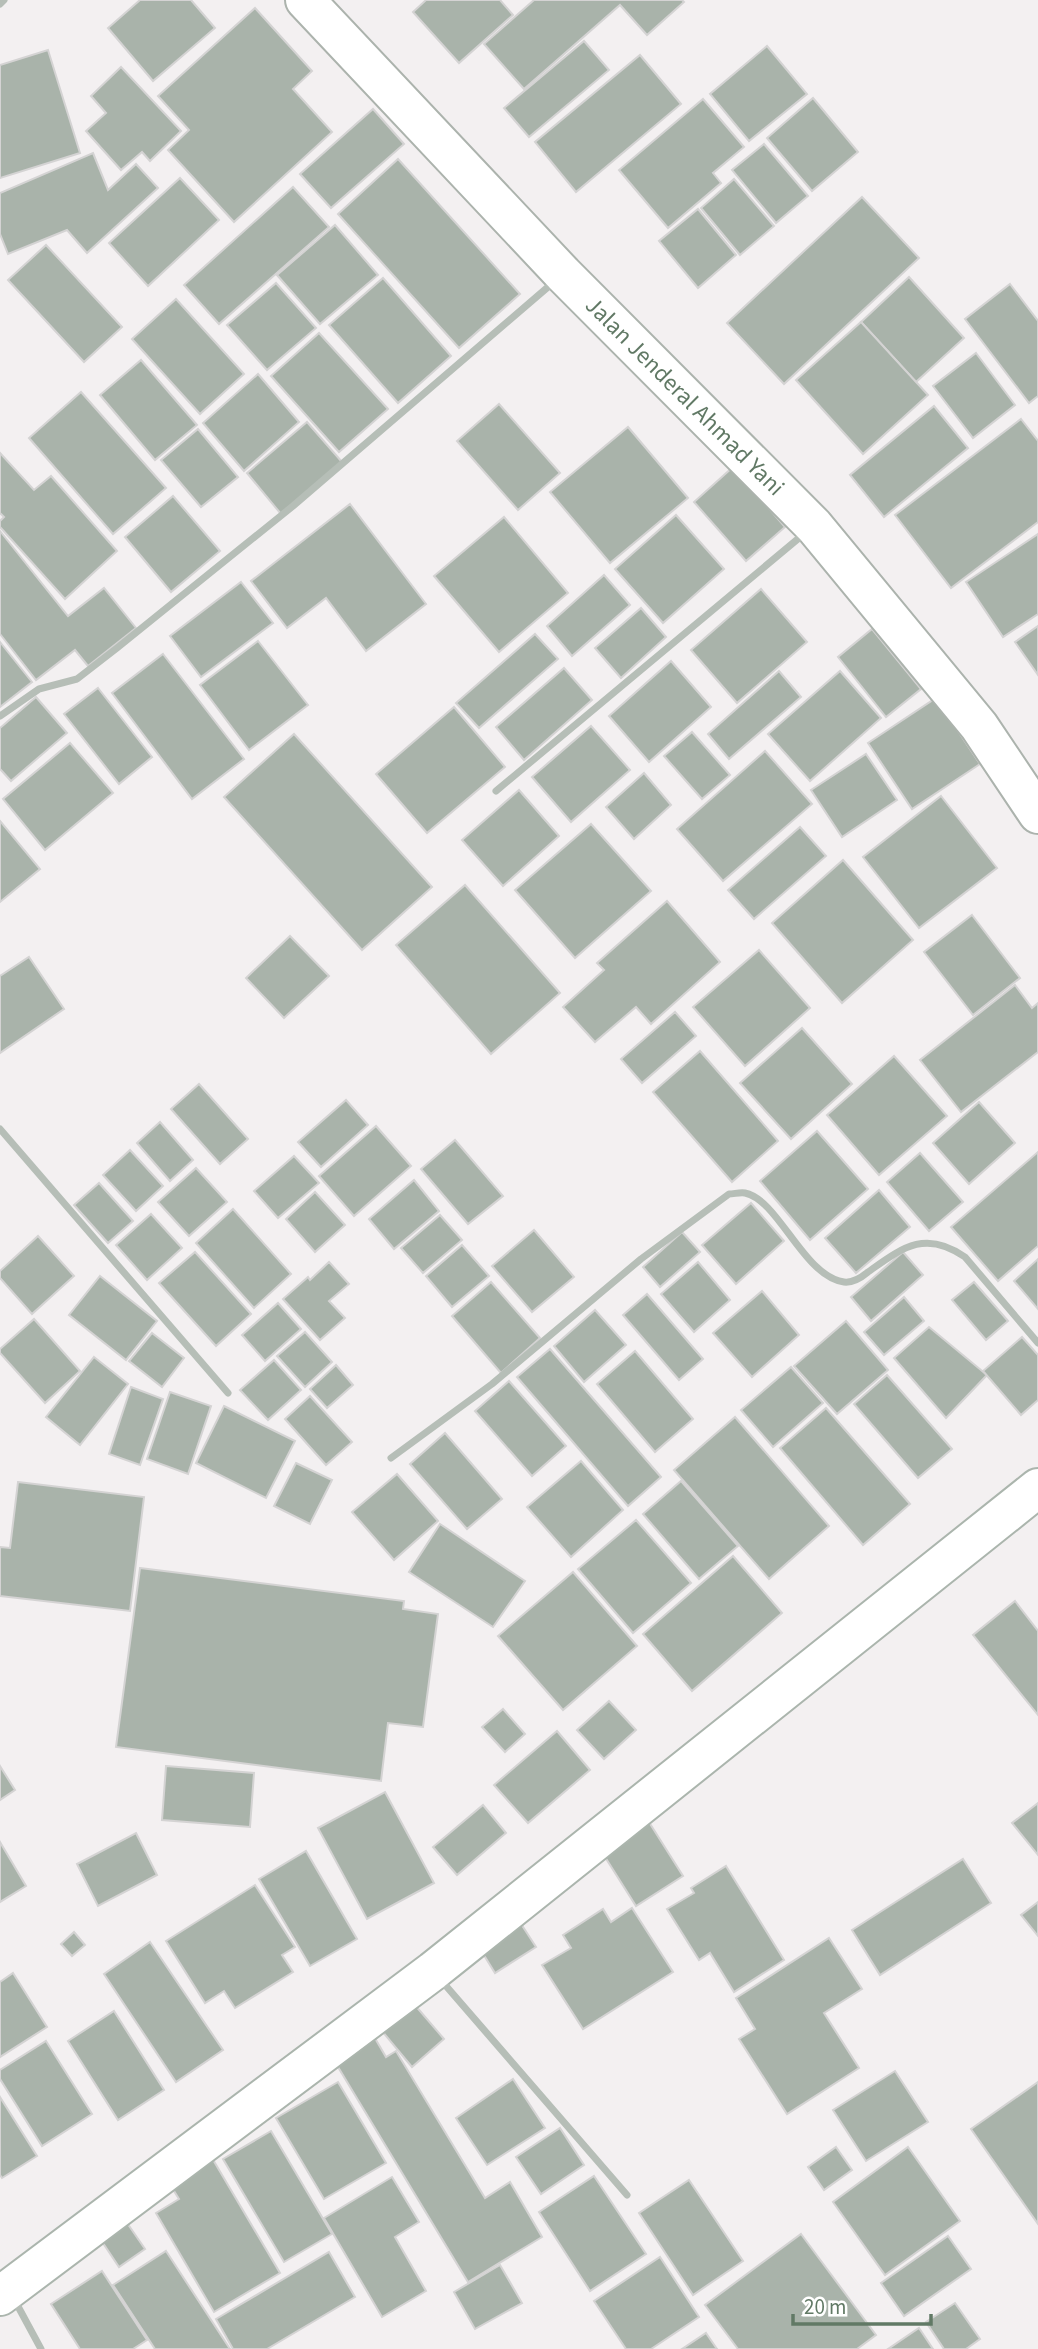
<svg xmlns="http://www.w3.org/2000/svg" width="1038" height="2349" font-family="'Source Sans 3',sans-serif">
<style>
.building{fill:#a9b3aa;stroke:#d4d3d3;stroke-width:2}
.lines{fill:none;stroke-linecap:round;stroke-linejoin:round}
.secondary-casing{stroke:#abb5ad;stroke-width:42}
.highway-casing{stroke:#acb3ad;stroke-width:42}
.street{stroke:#b6beb7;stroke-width:7}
.secondary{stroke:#fff;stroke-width:38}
.highway{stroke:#fff;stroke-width:38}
.labels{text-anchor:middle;stroke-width:7;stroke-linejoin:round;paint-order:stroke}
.street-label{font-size:24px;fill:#617965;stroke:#fff}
</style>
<rect width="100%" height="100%" fill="#f3f0f1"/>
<!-- building -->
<g class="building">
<path d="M140 0H191L215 28 153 81 108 28Z"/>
<path d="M426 0H500L513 15 459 63 413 12Z"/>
<path d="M534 0H682L684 2 647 35 620 5 524 89 484 44Z"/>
<path d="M255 8 312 71 293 89 332 132 234 222 168 150 189 130 158 96Z"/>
<path d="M584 41 609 70 529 137 504 108Z"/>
<path d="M767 46 807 94 749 141 710 94Z"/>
<path d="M48 50 80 153 0 178V65Z"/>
<path d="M640 55 681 104 576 192 535 142Z"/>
<path d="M121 67 181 131 150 161 142 152 121 170 86 131 106 113 91 96Z"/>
<path d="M813 98 858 152 812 191 767 138Z"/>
<path d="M703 99 744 147 713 173 721 183 668 228 619 170Z"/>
<path d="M373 109 404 144 331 208 300 174Z"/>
<path d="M764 144 808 196 776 223 732 170Z"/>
<path d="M93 153 108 190 136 164 158 188 87 253 67 230 8 254 0 234V193Z"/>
<path d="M398 159 520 294 459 348 338 214Z"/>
<path d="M180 178 219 220 148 286 109 243Z"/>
<path d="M734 179 774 226 740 255 701 208Z"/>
<path d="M293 187 329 227 219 324 184 285Z"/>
<path d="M862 197 919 258 784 384 727 323Z"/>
<path d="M698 209 736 255 698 288 659 241Z"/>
<path d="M335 225 378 275 320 324 277 275Z"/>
<path d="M46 245 122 327 84 362 8 280Z"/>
<path d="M909 277 964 338 916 382 861 322Z"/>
<path d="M383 278 451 356 398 403 329 325Z"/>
<path d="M276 283 316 328 267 370 227 325Z"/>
<path d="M1010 284 1038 321V396L1029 403 965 319Z"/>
<path d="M176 299 244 374 200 414 132 339Z"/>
<path d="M861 322 928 395 863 454 796 380Z"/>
<path d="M319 333 388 409 339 452 271 376Z"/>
<path d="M976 353 1015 405 973 438 933 386Z"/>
<path d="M141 360 197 425 155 460 100 395Z"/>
<path d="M258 374 299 422 244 471 203 423Z"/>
<path d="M81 392 166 488 113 534 29 438Z"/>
<path d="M499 404 560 473 518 510 457 441Z"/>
<path d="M934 406 968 448 884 517 850 475Z"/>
<path d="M1021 419 1038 441V522L951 588 895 515Z"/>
<path d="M307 422 342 462 281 514 247 473Z"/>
<path d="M628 427 688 498 610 563 550 492Z"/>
<path d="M198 429 238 477 201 507 161 460Z"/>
<path d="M0 453 34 490 51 476 117 551 65 599 0 527V521L4 517 0 513Z"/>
<path d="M733 467 785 527 746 561 694 502Z"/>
<path d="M173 496 220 551 171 592 125 537Z"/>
<path d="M350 504 426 604 366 651 326 598 287 628 251 581Z"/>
<path d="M676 515 724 569 663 623 615 569Z"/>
<path d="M504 517 568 593 499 652 434 576Z"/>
<path d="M0 531 68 616 104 588 136 628 88 666 75 650 36 680 0 634Z"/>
<path d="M1038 534V614L1003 637 966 582Z"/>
<path d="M604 575 630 605 572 656 547 626Z"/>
<path d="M241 582 273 623 201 677 170 636Z"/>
<path d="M761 589 807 642 737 703 691 650Z"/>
<path d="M641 608 666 637 621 678 595 648Z"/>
<path d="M1038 626V675L1015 642Z"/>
<path d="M872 629 921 689 886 717 838 657Z"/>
<path d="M535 634 558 659 479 728 456 703Z"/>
<path d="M258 641 308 705 249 750 200 685Z"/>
<path d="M0 642 32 682 0 707Z"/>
<path d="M163 654 244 759 192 799 112 693Z"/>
<path d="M671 661 711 707 649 762 609 716Z"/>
<path d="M564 668 592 700 524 760 496 727Z"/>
<path d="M779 671 801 697 729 759 708 734Z"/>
<path d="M840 671 881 718 810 781 768 734Z"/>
<path d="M98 688 152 757 119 784 64 714Z"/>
<path d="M36 697 67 733 11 781 0 769V728Z"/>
<path d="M936 698 980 764 912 809 868 743Z"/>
<path d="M454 707 505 767 427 833 376 774Z"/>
<path d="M591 726 630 770 571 822 532 777Z"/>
<path d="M692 732 730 775 702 799 664 756Z"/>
<path d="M294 734 432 887 362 950 224 797Z"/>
<path d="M70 743 113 793 45 850 3 799Z"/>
<path d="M765 751 812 804 723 881 677 829Z"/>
<path d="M866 754 897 800 842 837 811 790Z"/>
<path d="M644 773 671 805 634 839 606 807Z"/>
<path d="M519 790 559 836 503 886 462 840Z"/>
<path d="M941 796 997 868 919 928 863 857Z"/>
<path d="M0 821 40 869 0 902Z"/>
<path d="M591 824 651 891 575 958 515 890Z"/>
<path d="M800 827 826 856 754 919 728 890Z"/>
<path d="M843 860 913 940 842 1003 772 923Z"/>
<path d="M465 885 560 993 491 1054 396 945Z"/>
<path d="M667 901 720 962 651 1024 636 1007 595 1042 563 1007 604 970 597 963Z"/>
<path d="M972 915 1020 978 973 1015 924 952Z"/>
<path d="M290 936 329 976 284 1018 246 978Z"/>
<path d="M759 950 810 1008 745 1066 693 1007Z"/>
<path d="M29 957 64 1009 0 1053V976Z"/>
<path d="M1015 985 1032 1008 1038 1003V1052L961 1112 920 1060Z"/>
<path d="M675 1012 696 1036 642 1083 621 1059Z"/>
<path d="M802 1028 852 1084 791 1139 740 1083Z"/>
<path d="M700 1051 778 1141 732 1182 653 1092Z"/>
<path d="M894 1056 947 1116 879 1175 827 1115Z"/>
<path d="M199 1084 248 1139 220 1164 171 1109Z"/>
<path d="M346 1100 368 1125 321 1167 298 1142Z"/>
<path d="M979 1102 1015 1143 969 1184 933 1143Z"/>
<path d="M160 1122 193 1160 170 1181 137 1143Z"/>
<path d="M376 1126 411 1166 354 1216 319 1176Z"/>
<path d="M817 1131 868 1189 810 1240 760 1181Z"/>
<path d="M455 1140 503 1196 468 1224 421 1169Z"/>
<path d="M130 1150 163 1186 136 1211 103 1175Z"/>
<path d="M1038 1152V1246L998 1281 951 1227Z"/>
<path d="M920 1153 963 1202 929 1231 887 1182Z"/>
<path d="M294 1156 319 1183 278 1218 254 1191Z"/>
<path d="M196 1168 227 1202 189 1236 158 1202Z"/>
<path d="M414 1180 439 1211 394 1249 369 1219Z"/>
<path d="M99 1183 133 1221 108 1243 74 1205Z"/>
<path d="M879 1190 910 1227 856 1273 825 1238Z"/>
<path d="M315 1192 345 1225 315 1252 286 1219Z"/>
<path d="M751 1203 784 1241 736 1284 702 1245Z"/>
<path d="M233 1209 291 1274 254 1308 196 1243Z"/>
<path d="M151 1214 182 1248 147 1280 116 1245Z"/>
<path d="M440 1215 462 1240 423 1273 401 1248Z"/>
<path d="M534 1230 574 1277 532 1312 492 1266Z"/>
<path d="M682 1232 700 1252 660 1287 643 1267Z"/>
<path d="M38 1236 74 1276 32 1314 0 1278V1271Z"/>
<path d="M462 1245 489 1276 452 1307 426 1276Z"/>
<path d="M195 1252 251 1314 216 1346 159 1283Z"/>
<path d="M903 1252 923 1275 871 1321 851 1297Z"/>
<path d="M1038 1259V1309L1014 1281Z"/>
<path d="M329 1262 349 1284 329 1301 345 1318 320 1340 283 1299 308 1277 310 1280Z"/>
<path d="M698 1262 730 1300 694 1332 661 1294Z"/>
<path d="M100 1276 157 1321 126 1360 69 1315Z"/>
<path d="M491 1282 540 1338 501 1373 452 1316Z"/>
<path d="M974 1282 1008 1321 986 1340 952 1300Z"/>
<path d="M762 1291 799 1335 752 1377 713 1333Z"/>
<path d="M647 1294 703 1359 679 1380 623 1315Z"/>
<path d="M904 1297 924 1321 884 1355 864 1332Z"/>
<path d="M278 1303 301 1329 265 1361 242 1335Z"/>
<path d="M595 1310 626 1345 584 1382 554 1346Z"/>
<path d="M34 1319 80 1371 45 1403 0 1353V1349Z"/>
<path d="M846 1321 888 1370 837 1414 794 1366Z"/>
<path d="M929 1327 987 1375 946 1418 894 1358Z"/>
<path d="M305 1332 332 1362 305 1387 277 1356Z"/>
<path d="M152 1333 184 1358 162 1387 129 1361Z"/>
<path d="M1022 1337 1038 1355V1400L1021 1415 983 1371Z"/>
<path d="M550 1349 661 1477 628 1506 517 1377Z"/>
<path d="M635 1351 693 1419 655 1452 597 1384Z"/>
<path d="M94 1357 128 1384 80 1445 46 1417Z"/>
<path d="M274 1360 301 1390 268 1420 240 1390Z"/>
<path d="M336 1365 353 1385 327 1408 310 1389Z"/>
<path d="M791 1367 823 1403 773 1447 741 1410Z"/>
<path d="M887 1375 952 1449 918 1478 854 1404Z"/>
<path d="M509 1381 566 1446 532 1476 475 1411Z"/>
<path d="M131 1387 163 1399 140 1465 109 1454Z"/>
<path d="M170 1392 211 1406 188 1474 147 1459Z"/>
<path d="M310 1396 352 1442 326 1465 285 1419Z"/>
<path d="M224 1406 295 1441 266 1498 196 1463Z"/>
<path d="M826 1408 910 1504 863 1545 780 1448Z"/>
<path d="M735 1417 829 1526 769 1579 674 1470Z"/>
<path d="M445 1433 502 1499 467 1529 410 1464Z"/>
<path d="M581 1461 623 1510 571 1557 527 1507Z"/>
<path d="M296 1463 332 1480 310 1524 274 1506Z"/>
<path d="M397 1474 438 1521 394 1560 352 1512Z"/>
<path d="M681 1481 738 1546 699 1579 643 1514Z"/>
<path d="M18 1482 144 1497 130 1611 0 1596V1547L10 1548Z"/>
<path d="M636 1520 691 1583 633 1633 578 1569Z"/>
<path d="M440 1524 525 1581 493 1627 409 1572Z"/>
<path d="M733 1556 782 1613 692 1691 643 1634Z"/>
<path d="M140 1568 404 1601 403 1609 438 1614 423 1727 388 1723 381 1781 116 1747Z"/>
<path d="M573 1572 637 1646 563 1710 498 1636Z"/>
<path d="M1015 1601 1038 1631V1715L973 1635Z"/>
<path d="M609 1701 636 1730 604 1759 577 1730Z"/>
<path d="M503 1709 525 1734 505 1752 482 1727Z"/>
<path d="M557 1731 590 1770 528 1823 494 1785Z"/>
<path d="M0 1766 15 1790 0 1800Z"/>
<path d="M166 1766 254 1773 250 1827 162 1820Z"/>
<path d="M385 1792 434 1883 367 1919 318 1828Z"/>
<path d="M1038 1803V1855L1012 1823Z"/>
<path d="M483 1805 506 1833 457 1875 433 1847Z"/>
<path d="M647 1819 683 1876 636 1906 600 1849Z"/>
<path d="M136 1833 157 1875 98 1906 77 1864Z"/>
<path d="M0 1842 26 1886 0 1902Z"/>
<path d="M306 1851 357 1939 310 1966 259 1879Z"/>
<path d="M963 1859 991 1903 880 1975 852 1930Z"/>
<path d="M726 1866 784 1960 734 1992 710 1953 699 1960 667 1909 694 1893 691 1888Z"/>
<path d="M255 1885 295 1947 282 1955 293 1972 235 2008 224 1991 205 2003 166 1941Z"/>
<path d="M1038 1902V1936L1021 1915Z"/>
<path d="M632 1908 673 1972 583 2029 542 1965 571 1948 563 1935 603 1909 611 1922Z"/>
<path d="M514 1913 536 1947 495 1973 474 1939Z"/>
<path d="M74 1932 85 1945 72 1956 61 1944Z"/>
<path d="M829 1938 862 1989 824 2013 859 2068 787 2114 739 2039 755 2029 736 1998Z"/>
<path d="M150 1942 223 2050 176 2082 104 1974Z"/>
<path d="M13 1973 47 2027 0 2057V1982Z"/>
<path d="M414 2004 444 2039 412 2067 382 2031Z"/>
<path d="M114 2011 164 2090 118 2120 68 2041Z"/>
<path d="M369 2028 386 2057 396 2051 485 2198 510 2182 542 2237 468 2282 329 2052Z"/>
<path d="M46 2041 92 2114 42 2146 0 2079V2070Z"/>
<path d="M895 2071 928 2122 866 2161 833 2110Z"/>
<path d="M513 2079 545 2128 487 2165 456 2118Z"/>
<path d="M338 2082 386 2163 324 2199 276 2118Z"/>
<path d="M1038 2082V2224L971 2129Z"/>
<path d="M0 2097 37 2156 2 2178 0 2175Z"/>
<path d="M560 2128 584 2165 541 2194 516 2157Z"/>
<path d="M271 2131 332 2234 284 2262 223 2159Z"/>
<path d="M836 2147 852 2170 824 2190 808 2167Z"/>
<path d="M908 2147 960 2221 885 2275 833 2202Z"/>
<path d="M212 2158 280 2273 214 2312 156 2213 179 2199 169 2183Z"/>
<path d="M594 2176 646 2254 590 2291 539 2212Z"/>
<path d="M392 2177 419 2222 395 2237 426 2291 382 2317 324 2218Z"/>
<path d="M689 2180 743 2261 693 2295 639 2213Z"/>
<path d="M125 2220 145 2249 119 2267 99 2237Z"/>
<path d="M801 2234 876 2335 857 2349H738L705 2305Z"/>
<path d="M948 2236 971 2269 904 2316 881 2283Z"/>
<path d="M166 2251 230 2349H155L113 2285Z"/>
<path d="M329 2252 355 2297 267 2349H233L216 2319Z"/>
<path d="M660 2257 699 2317 651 2349H626L594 2301Z"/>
<path d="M500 2265 522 2303 475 2329 454 2292Z"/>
<path d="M102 2271 147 2340 133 2349H80L51 2304Z"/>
<path d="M955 2303 980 2339 966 2349H944L926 2322Z"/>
<path d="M919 2328 933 2349H888Z"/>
<path d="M706 2333 717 2349H682Z"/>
</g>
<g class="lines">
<defs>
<path id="secondary" d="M0 2296 433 1971 1038 1488"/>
<path id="highway" d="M305 0 563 274 814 526 979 726 1038 814"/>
</defs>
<!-- secondary casing -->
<use href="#secondary" class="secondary-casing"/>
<!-- highway casing -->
<use href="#highway" class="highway-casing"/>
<!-- street -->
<g class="street">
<path d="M0 4 4 0"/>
<path d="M0 716 39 689 77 679 117 648 293 506 555 281"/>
<path d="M496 791 805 533"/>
<path d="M0 1129 228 1393"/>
<path d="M391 1458 492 1384 641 1259 729 1194C734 1194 740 1192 745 1193 779 1200 803 1276 844 1282 852 1283 862 1277 868 1272 902 1248 925 1229 965 1257L1038 1343"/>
<path d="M440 1979 627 2195"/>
<path d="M14 2299 41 2349"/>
</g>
<!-- secondary -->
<use href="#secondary" class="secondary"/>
<!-- highway -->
<use href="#highway" class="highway"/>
</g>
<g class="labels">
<!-- street labels -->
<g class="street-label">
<text transform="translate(685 396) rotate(45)" y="8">Jalan Jenderal Ahmad Yani</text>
</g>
</g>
<!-- scale -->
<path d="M793 2314v10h138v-10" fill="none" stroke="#617965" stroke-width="3.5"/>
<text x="804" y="2314" font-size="21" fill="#617965" stroke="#ffffff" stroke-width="5" paint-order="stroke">20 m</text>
</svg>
